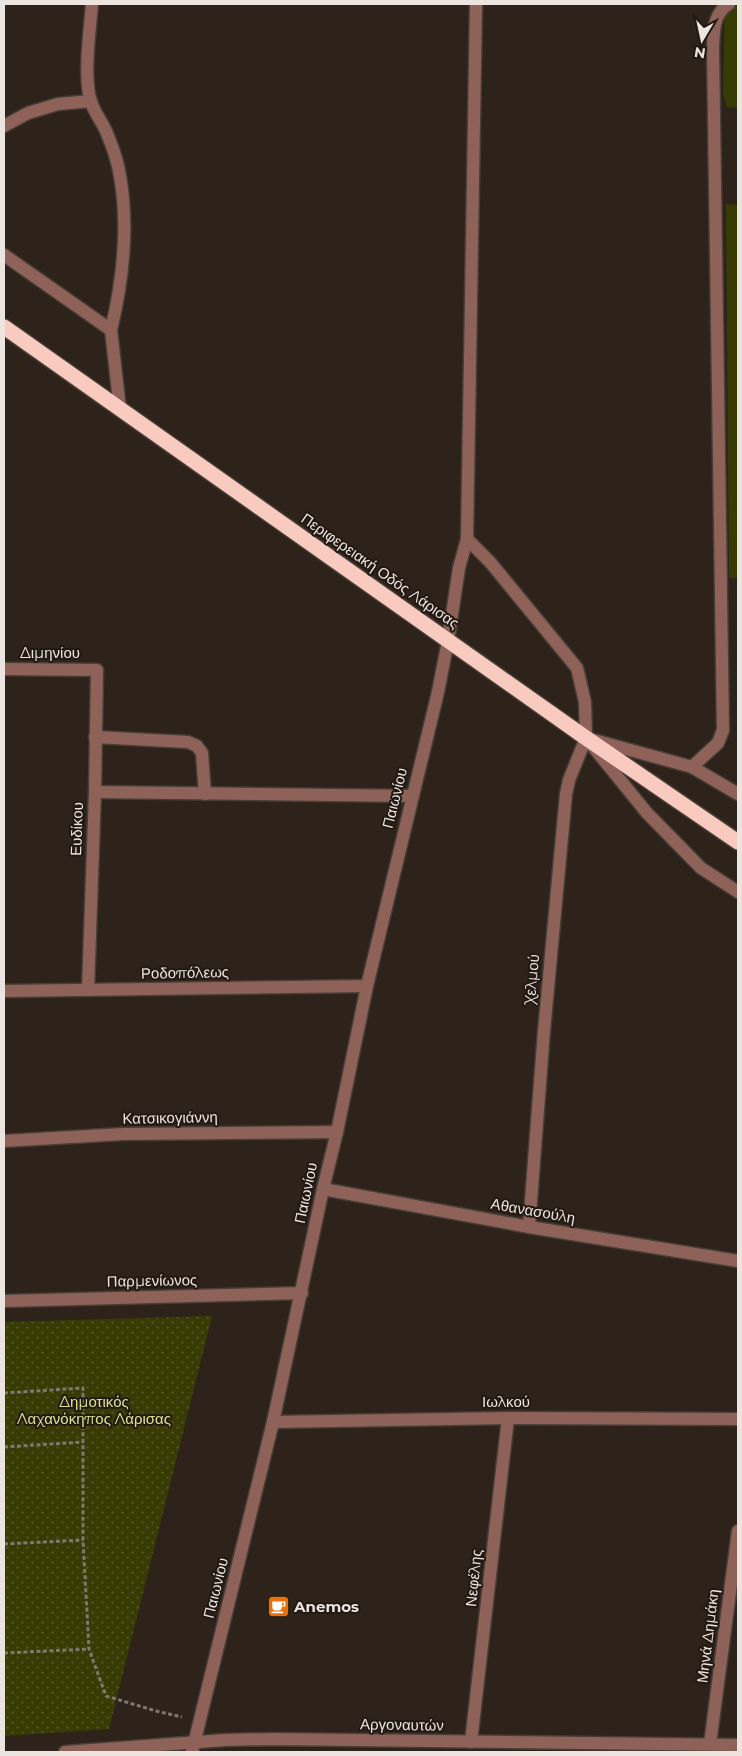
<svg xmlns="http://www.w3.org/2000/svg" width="742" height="1756" font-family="Montserrat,sans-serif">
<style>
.grass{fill:#383c04}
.garden{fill:url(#garden-dots)}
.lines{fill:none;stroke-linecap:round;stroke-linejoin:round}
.minor-casing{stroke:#483e36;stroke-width:15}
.highway-casing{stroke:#483e36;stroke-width:18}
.path{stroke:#7f7770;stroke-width:3;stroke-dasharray:4 2.5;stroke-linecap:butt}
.minor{stroke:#8e6258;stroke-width:12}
.highway{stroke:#f8cac0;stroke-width:15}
.labels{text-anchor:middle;stroke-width:4;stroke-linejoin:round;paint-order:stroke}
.street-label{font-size:15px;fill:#ebe4df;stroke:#231912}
.park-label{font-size:15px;fill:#dae390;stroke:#231912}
.poi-label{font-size:15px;font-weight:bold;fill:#ebe4df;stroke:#231912;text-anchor:start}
</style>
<defs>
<pattern id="garden-dots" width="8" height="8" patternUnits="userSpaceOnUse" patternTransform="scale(1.25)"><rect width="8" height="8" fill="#383c04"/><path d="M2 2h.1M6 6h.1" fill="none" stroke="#555828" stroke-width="1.8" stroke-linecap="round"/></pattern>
</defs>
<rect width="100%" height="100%" fill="#2d231b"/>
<!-- grass -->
<g class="grass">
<path d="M725 4H738V108L727 107 723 95Z"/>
<path d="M726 204 738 205V578H729Z"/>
</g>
<!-- garden -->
<path class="garden" d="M212 1316 109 1729 4 1736V1322Z"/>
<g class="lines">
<defs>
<g id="minor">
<path d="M92 4C90 29 83 78 91 102 95 114 104 124 108 136 113 148 118 163 120 176 129 227 123 280 111 330"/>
<path d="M4 126 28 113 58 104 91 101"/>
<path d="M4 255 111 330 120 409"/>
<path d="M467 539 490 562 577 668 585 702 586 738 647 813 701 868 738 892"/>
<path d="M4 669 97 670 95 792 88 990"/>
<path d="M95 737 188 742 197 746 202 753 205 794"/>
<path d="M590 739 692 767 738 794"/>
<path d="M692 767 718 743 723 730 713 48C714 30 713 14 729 4"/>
<path d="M95 792 413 796"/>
<path d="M4 991 367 986"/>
<path d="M4 1141 123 1134 337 1132"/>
<path d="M323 1189 529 1227 738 1261"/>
<path d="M529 1227 544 1031 566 794 569 780 586 738"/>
<path d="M4 1301 302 1293"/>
<path d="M273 1422 508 1418 738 1419"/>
<path d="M471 1742 508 1418"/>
<path d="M710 1744 738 1531"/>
<path d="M65 1752 225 1740 274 1739 738 1745"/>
<path d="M192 1752 273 1422 323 1189 337 1132 367 986 438 692 448 641 459 568 467 539 476 4"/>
</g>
<path id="highway" d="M4 327 586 738 738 842"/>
</defs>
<!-- minor casing -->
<use href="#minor" class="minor-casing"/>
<!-- highway casing -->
<use href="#highway" class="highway-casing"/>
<!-- path -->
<g class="path">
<path d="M4 1393 83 1388V1540L89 1649 106 1696 156 1711 182 1717"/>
<path d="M4 1447 83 1442"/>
<path d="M4 1544 83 1540"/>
<path d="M4 1653 89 1649"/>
</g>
<!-- minor -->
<use href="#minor" class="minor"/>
<!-- highway -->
<use href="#highway" class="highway"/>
</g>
<!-- icons -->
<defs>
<symbol id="cafe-square" viewBox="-11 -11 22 22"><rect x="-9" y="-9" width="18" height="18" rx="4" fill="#e8710a" stroke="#231912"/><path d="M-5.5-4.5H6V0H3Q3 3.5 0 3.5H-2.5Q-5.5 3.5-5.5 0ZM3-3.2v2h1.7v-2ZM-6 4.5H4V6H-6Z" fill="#fff"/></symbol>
</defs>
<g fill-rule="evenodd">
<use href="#cafe-square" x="266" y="1594" width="25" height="25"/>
</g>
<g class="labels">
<!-- street labels -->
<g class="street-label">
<text transform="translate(380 571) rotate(35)" y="5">Περιφερειακή Οδός Λάρισας</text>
<text x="50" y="658">Διμηνίου</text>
<text transform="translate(395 798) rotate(-76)" y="5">Παιωνίου</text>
<text transform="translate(77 829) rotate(-88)" y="5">Ευδίκου</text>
<text transform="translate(185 973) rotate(-1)" y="5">Ροδοπόλεως</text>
<text transform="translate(532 979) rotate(-85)" y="5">Χελμού</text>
<text transform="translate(170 1118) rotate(-1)" y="5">Κατσικογιάννη</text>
<text transform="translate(306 1193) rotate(-78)" y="5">Παιωνίου</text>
<text transform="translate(533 1211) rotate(10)" y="5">Αθανασούλη</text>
<text transform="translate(152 1281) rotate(-1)" y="5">Παρμενίωνος</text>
<text x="506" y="1407">Ιωλκού</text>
<text transform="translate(474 1578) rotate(-84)" y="5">Νεφέλης</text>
<text transform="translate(216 1588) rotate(-76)" y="5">Παιωνίου</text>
<text transform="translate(708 1636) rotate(-83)" y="5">Μηνά Δημάκη</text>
<text transform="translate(402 1725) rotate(1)" y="5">Αργοναυτών</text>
</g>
<!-- park labels -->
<g class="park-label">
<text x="94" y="1407">Δημοτικός<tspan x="94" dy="17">Λαχανόκηπος Λάρισας</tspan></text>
</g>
<!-- poi labels -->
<g class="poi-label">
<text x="294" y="1612">Anemos</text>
</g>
</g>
<!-- border -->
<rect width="742" height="1756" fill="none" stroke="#ebe4df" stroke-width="10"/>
<!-- north arrow -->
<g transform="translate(702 40) rotate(189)" stroke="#231912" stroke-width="4" paint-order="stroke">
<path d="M0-4L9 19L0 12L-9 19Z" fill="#ebe4df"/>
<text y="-8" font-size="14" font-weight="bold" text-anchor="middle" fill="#ebe4df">N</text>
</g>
</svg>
